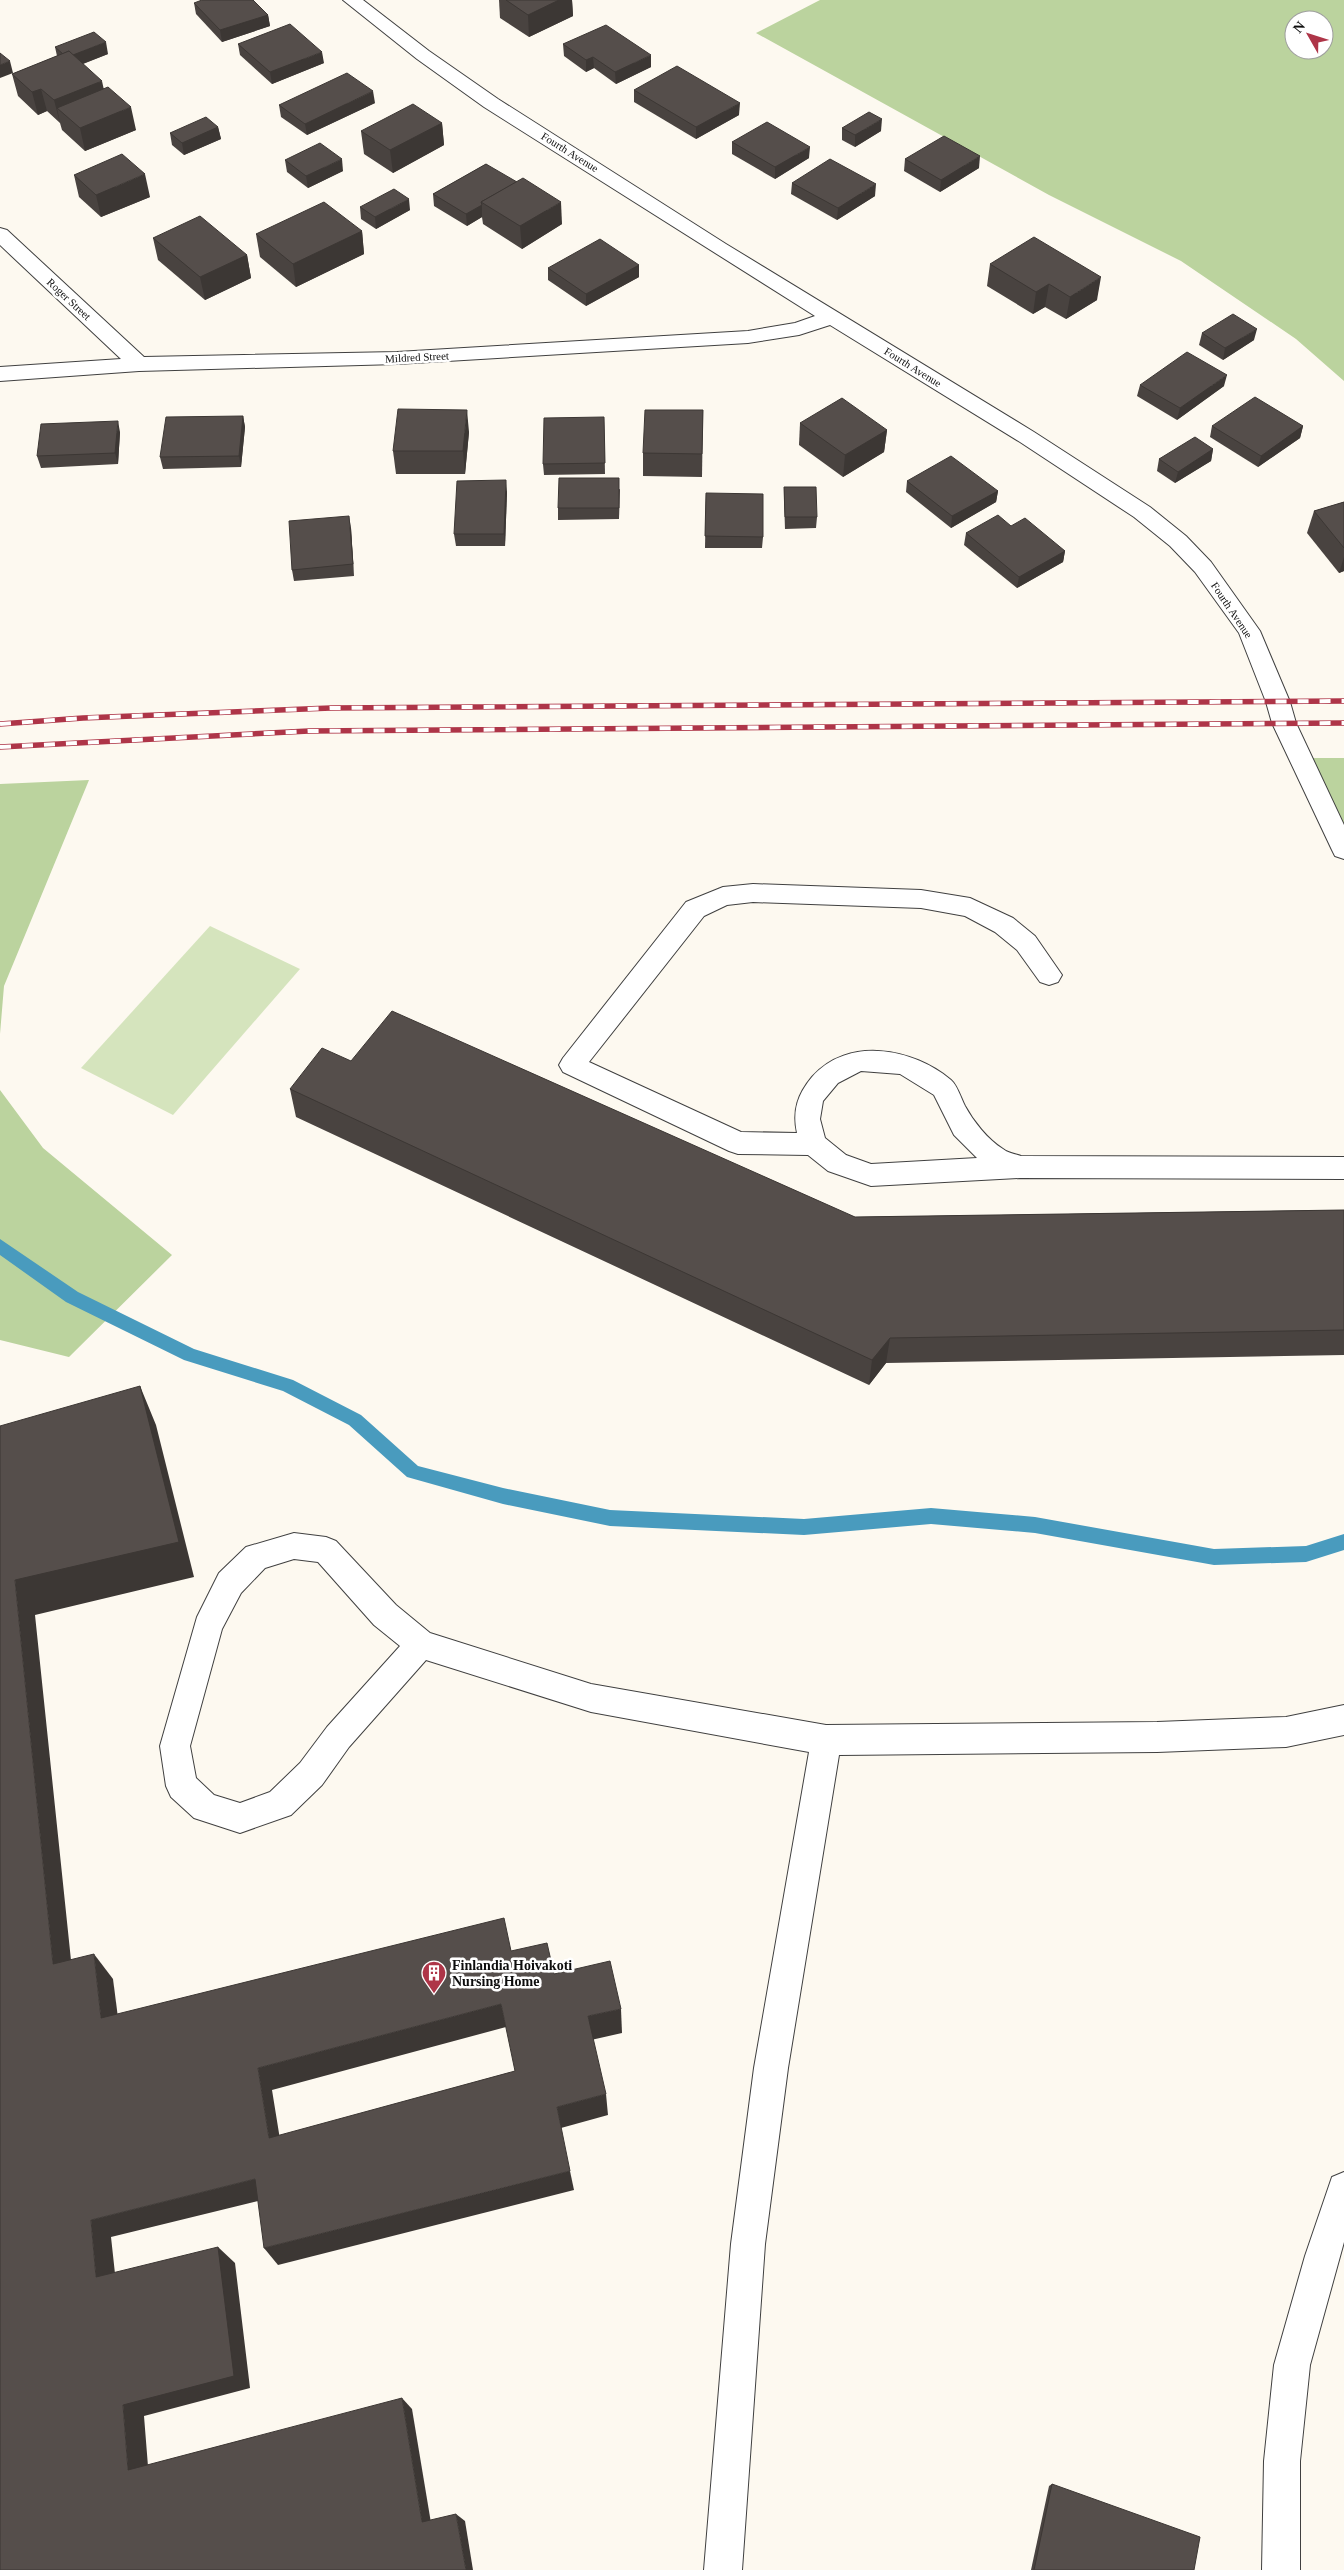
<svg xmlns="http://www.w3.org/2000/svg" width="1344" height="2570" font-family="'Times New Roman',serif">
<style>
.green{fill:#d5e4bd}
.forest{fill:#bbd39e;fill-rule:evenodd}
.lines{fill:none;stroke-linecap:round;stroke-linejoin:round}
.stream{fill:#499bbe;fill-rule:evenodd}
.minor-casing{stroke:#404040;stroke-width:2}
.minor{fill:#fff;fill-rule:evenodd}
.rail-casing{stroke:#ae3548;stroke-width:5.5}
.rail{stroke:#fff;stroke-width:4;stroke-dasharray:11;stroke-linecap:butt}
.wall{fill:#494340}
.shaded-wall{fill:#3c3734}
.building{fill:#554e4b;stroke:#3c3734;fill-rule:evenodd}
.labels{text-anchor:middle;stroke-width:5;stroke-linejoin:round;paint-order:stroke}
.far-street-label{font-size:11px;fill:#0d0d0d;stroke:#fff}
.poi-label{font-size:14px;font-weight:bold;fill:#0d0d0d;stroke:#fff;text-anchor:start}
</style>
<rect width="100%" height="100%" fill="#fdf9f0"/>
<!-- green -->
<path class="green" d="M210 926 300 969 173 1115 81 1068Z"/>
<!-- forest -->
<g class="forest">
<path d="M820 0H1344V381L1296 339 1181 261 1049 195 756 33ZM1294 20H1324V50H1294Z"/>
<path d="M1297 758H1344V856Z"/>
<path d="M89 780 4 986 0 1034V784Z"/>
<path d="M0 1090 43 1148 172 1255 69 1357 0 1340Z"/>
</g>
<g class="lines">
<!-- stream -->
<path class="stream" d="M0 1239 78 1292 194 1349 293 1380 361 1415 418 1466 503 1488 610 1510 804 1519 931 1508 1035 1517 1214 1549 1306 1546 1344 1534V1550L1306 1562 1214 1565 1035 1533 931 1524 804 1535 610 1526 503 1504 407 1477 349 1425 283 1391 184 1360 66 1302 0 1255Z"/>
<defs>
<g id="minor">
<path d="M343 0H363L429 51 498 99 726 244 1034 432 1150 507 1186 536 1211 562 1260 631 1290 702 1296 723 1344 825V859L1335 856 1332 850 1272 723 1266 702 1239 633 1195 572 1170 546 1134 517 1020 442 830 325 799 335 748 343 397 364 139 371 0 381V367L121 359 0 245V228L7 230 144 357 397 352 748 331 795 323 815 316 484 107 417 59Z"/>
<path d="M753 884 921 890 970 898 1013 918 1035 936 1062 975 1058 982 1049 985 1040 982 1017 950 995 932 965 916 921 908 753 902 727 905 704 916 589 1062 741 1132 797 1133C792 1110 798 1094 812 1077 848 1036 913 1048 951 1080 957 1085 961 1098 965 1106 973 1121 988 1140 1003 1149 1008 1153 1015 1154 1021 1156L1344 1157V1179L1020 1178 871 1186 828 1171 808 1155 738 1154 729 1151 563 1072 559 1065 563 1058 686 902 723 887ZM861 1071 900 1074 934 1095 954 1135 977 1158 871 1164 846 1155 825 1138 820 1119 823 1101 838 1083Z"/>
<path d="M294 1533 326 1537 336 1541 396 1605 430 1633 591 1684 826 1725 1157 1722 1286 1717 1344 1705V1735L1286 1747 1157 1752 839 1755 788 2068 765 2244 742 2570H704L731 2244 754 2068 809 1752 591 1712 426 1660 349 1747 322 1785 291 1815 240 1833 194 1818 171 1797 166 1786 160 1746 197 1617 219 1573 246 1547ZM294 1559 318 1562 374 1625 400 1646 327 1727 300 1763 270 1792 240 1803 214 1795 196 1778 190 1746 222 1629 241 1593 265 1568Z"/>
<path d="M1344 2172V2242L1310 2365 1300 2461V2570H1262L1264 2461 1274 2365 1305 2256 1332 2177Z"/>
</g>
</defs>
<!-- minor casing -->
<use href="#minor" class="minor-casing"/>
<!-- minor -->
<use href="#minor" class="minor"/>
<defs>
<g id="rail">
<path d="M0 724 83 718 331 708 1344 701"/>
<path d="M0 747 309 731 1344 723"/>
</g>
</defs>
<!-- rail casing -->
<use href="#rail" class="rail-casing"/>
<!-- rail -->
<use href="#rail" class="rail"/>
</g>
<!-- wall -->
<g class="wall">
<path d="M499 0H572L573 16 529 37 500 18Z"/>
<path d="M194 3 268 15 270 26 222 42 196 14Z"/>
<path d="M238 44 324 63 272 84 240 55Z"/>
<path d="M563 44 651 67 616 84 594 68 586 72 564 56Z"/>
<path d="M55 47 108 54 83 64 104 89 136 130 85 151 62 130 60 123 47 111 38 115 18 96 12 74 57 56Z"/>
<path d="M634 90 739 115 696 139 634 102Z"/>
<path d="M375 103 307 135 281 117 279 105Z"/>
<path d="M442 123 444 145 393 173 364 154 361 131Z"/>
<path d="M218 127 221 139 184 155 172 145 170 133Z"/>
<path d="M842 128 881 131 855 147 842 140Z"/>
<path d="M732 142 809 158 775 179 732 154Z"/>
<path d="M905 159 979 168 940 192 904 171Z"/>
<path d="M285 160 343 171 308 188 287 172Z"/>
<path d="M486 164 562 224 522 249 483 224 482 217 467 226 434 206 433 194Z"/>
<path d="M74 175 150 197 101 217 79 197Z"/>
<path d="M792 183 875 196 837 220 791 194Z"/>
<path d="M360 207 410 210 376 229 361 219Z"/>
<path d="M362 231 364 254 296 287 260 257 256 234Z"/>
<path d="M153 238 247 255 251 278 205 300 158 260Z"/>
<path d="M990 264 1097 300 1066 319 1045 307 1033 314 987 286Z"/>
<path d="M639 265V277L586 306 548 280V268Z"/>
<path d="M1202 333 1254 340 1223 360 1199 345Z"/>
<path d="M1140 385 1224 386 1177 420 1137 396Z"/>
<path d="M703 410 702 477 643 476V453Z"/>
<path d="M243 416 245 427 241 467 163 469 160 457Z"/>
<path d="M604 417 605 474 544 475 543 464Z"/>
<path d="M800 423 887 430 884 452 843 477 799 445Z"/>
<path d="M1212 426H1303L1300 438 1258 467 1210 437Z"/>
<path d="M120 432 118 464 41 468 37 456Z"/>
<path d="M469 432 465 474H396L393 451Z"/>
<path d="M1213 449 1211 461 1175 483 1157 471 1159 459Z"/>
<path d="M907 481 998 491 996 502 951 528 906 492Z"/>
<path d="M784 487 817 517 816 528 785 529 784 498Z"/>
<path d="M620 489 619 519 558 520V508Z"/>
<path d="M507 492 505 546H456L454 534Z"/>
<path d="M706 493 763 537 762 548H705Z"/>
<path d="M1344 502V571L1339 573 1307 533 1314 511Z"/>
<path d="M1011 526 1065 551 1063 562 1017 588 964 545 966 533Z"/>
<path d="M351 528 354 576 294 581 292 570Z"/>
<path d="M351 1061 855 1217 1344 1210V1355L886 1363 869 1385 296 1117 290 1089Z"/>
<path d="M1052 2484 1194 2570H1031L1049 2486Z"/>
</g>
<!-- shaded-wall -->
<g class="shaded-wall">
<path d="M559 0H572L573 16 529 37 528 15Z"/>
<path d="M268 15 270 26 222 42 220 30Z"/>
<path d="M106 42 108 54 69 69 66 57Z"/>
<path d="M322 52 324 63 272 84 270 72Z"/>
<path d="M651 55V67L616 84 615 72Z"/>
<path d="M593 57 594 68 586 72V60Z"/>
<path d="M10 61 13 73 0 78V65Z"/>
<path d="M102 81 107 104 57 108 60 123 54 100Z"/>
<path d="M41 89 47 111 38 115 32 92Z"/>
<path d="M373 91 375 103 307 135 305 124Z"/>
<path d="M740 103 739 115 696 139V127Z"/>
<path d="M131 107 136 130 85 151 80 128Z"/>
<path d="M882 119 881 131 855 147V135Z"/>
<path d="M442 123 444 145 393 173 390 150Z"/>
<path d="M218 127 221 139 184 155 182 143Z"/>
<path d="M810 147 809 158 775 179V167Z"/>
<path d="M980 156 979 168 940 192 941 180Z"/>
<path d="M342 159 343 171 308 188 306 176Z"/>
<path d="M145 174 150 197 101 217 96 195Z"/>
<path d="M876 184 875 196 837 220 838 208Z"/>
<path d="M409 199 410 210 376 229 375 217Z"/>
<path d="M561 202 562 224 522 249 520 226Z"/>
<path d="M482 205V217L467 226 466 214Z"/>
<path d="M362 231 364 254 296 287 293 264Z"/>
<path d="M247 255 251 278 205 300 200 277Z"/>
<path d="M639 265V277L586 306V294Z"/>
<path d="M1101 277 1097 300 1066 319 1070 297Z"/>
<path d="M1049 284 1045 307 1033 314 1036 292Z"/>
<path d="M1257 329 1254 340 1223 360 1225 348Z"/>
<path d="M1227 375 1224 386 1177 420 1180 408Z"/>
<path d="M467 410 469 432 465 474 463 451Z"/>
<path d="M243 416 245 427 241 467 239 456Z"/>
<path d="M118 421 120 432 118 464 115 453Z"/>
<path d="M1303 426 1300 438 1258 467 1261 456Z"/>
<path d="M887 430 884 452 843 477 845 455Z"/>
<path d="M1213 449 1211 461 1175 483 1178 472Z"/>
<path d="M506 480 507 492 505 546 504 534Z"/>
<path d="M998 491 996 502 951 528 952 516Z"/>
<path d="M349 516 351 528 354 576Z"/>
<path d="M1065 551 1063 562 1017 588 1019 577Z"/>
<path d="M1344 557V571L1339 573Z"/>
<path d="M890 1338 886 1363 869 1385 872 1360Z"/>
<path d="M140 1386 156 1425 194 1577 35 1615 74 1989 53 1964 15 1580Z"/>
<path d="M94 1954 113 1979 121 2041 101 2018Z"/>
<path d="M501 2004 506 2027 272 2090 283 2158 269 2138 258 2068Z"/>
<path d="M621 2009 622 2033 591 2040 588 2016Z"/>
<path d="M606 2094 608 2115 561 2128 557 2107Z"/>
<path d="M570 2171 574 2190 278 2265 264 2248Z"/>
<path d="M255 2179 270 2198 111 2237 117 2292 96 2277 91 2220Z"/>
<path d="M218 2247 235 2263 250 2388 144 2416 149 2479 128 2470 123 2405Z"/>
<path d="M402 2398 412 2409 432 2529 422 2522Z"/>
<path d="M456 2514 465 2521 473 2570H466Z"/>
</g>
<!-- building -->
<g class="building">
<path d="M202 0H253L268 15 220 30 194 3Z"/>
<path d="M506 0H559L528 15Z"/>
<path d="M290 24 322 52 270 72 238 44Z"/>
<path d="M606 25 651 55 615 72 593 57 586 60 563 44Z"/>
<path d="M94 32 106 42 73 55 69 51 63 54 55 47Z"/>
<path d="M69 51 102 81 54 100 41 89 32 92 12 74Z"/>
<path d="M0 53 10 61 0 65Z"/>
<path d="M677 66 740 103 696 127 634 90Z"/>
<path d="M347 73 373 91 305 124 279 105Z"/>
<path d="M108 87 131 107 80 128 57 108Z"/>
<path d="M413 104 442 123 390 150 361 131Z"/>
<path d="M869 112 882 119 855 135 842 128Z"/>
<path d="M206 117 218 127 182 143 170 133Z"/>
<path d="M767 122 810 147 775 167 732 142Z"/>
<path d="M944 136 980 156 941 180 905 159Z"/>
<path d="M320 143 342 159 306 176 285 160Z"/>
<path d="M122 154 145 174 96 195 74 175Z"/>
<path d="M830 159 876 184 838 208 792 183Z"/>
<path d="M486 164 517 182 481 202 482 205 466 214 433 194Z"/>
<path d="M523 178 561 202 520 226 481 202Z"/>
<path d="M394 189 409 199 375 217 360 207Z"/>
<path d="M324 202 362 231 293 264 256 234Z"/>
<path d="M200 216 247 255 200 277 153 238Z"/>
<path d="M1034 237 1101 277 1070 297 1049 284 1036 292 990 264Z"/>
<path d="M600 239 639 265 586 294 548 268Z"/>
<path d="M1233 314 1257 329 1225 348 1202 333Z"/>
<path d="M1187 352 1227 375 1180 408 1140 385Z"/>
<path d="M1255 397 1303 426 1261 456 1212 426Z"/>
<path d="M842 398 887 430 845 455 800 423Z"/>
<path d="M398 409 467 410 463 451H393Z"/>
<path d="M645 410H703L702 454 643 453Z"/>
<path d="M243 416 239 456 160 457 166 417Z"/>
<path d="M604 417 605 463 543 464 544 418Z"/>
<path d="M118 421 115 453 37 456 41 424Z"/>
<path d="M1195 437 1213 449 1178 472 1159 459Z"/>
<path d="M951 456 998 491 952 516 907 481Z"/>
<path d="M559 478H619V508H558Z"/>
<path d="M506 480 504 534H454L457 481Z"/>
<path d="M784 487H816L817 517H785Z"/>
<path d="M706 493 763 494V537L705 536Z"/>
<path d="M1344 502V548L1314 511Z"/>
<path d="M998 515 1011 526 1025 518 1065 551 1019 577 966 533Z"/>
<path d="M349 516 353 564 292 570 289 521Z"/>
<path d="M392 1011 855 1217 1344 1210V1330L890 1338 872 1360 290 1089 322 1048 351 1061Z"/>
<path d="M140 1386 179 1542 15 1580 53 1964 94 1954 101 2018 504 1918 511 1951 547 1943 554 1974 610 1961 621 2009 588 2016 606 2094 557 2107 570 2171 264 2248 255 2179 91 2220 96 2277 218 2247 234 2376 123 2405 128 2470 402 2398 422 2522 456 2514 466 2570H0V1426ZM501 2004 515 2071 269 2138 258 2068Z"/>
<path d="M1052 2484 1200 2537 1194 2570H1034Z"/>
</g>
<!-- icons -->
<defs>
<symbol id="building-pin" viewBox="-11 -11 22 30"><path d="M0 17L-7.5 6A9.5 9.5 0 1 1 7.5 6Z" fill="#ae3548" stroke="#fff"/><path d="M-4-6H4V6H1V3H-1V6H-4ZM-2.5-4.3h1.7v1.8h-1.7ZM.8-4.3h1.7v1.8H.8ZM-2.5-1h1.7V.8h-1.7ZM.8-1h1.7V.8H.8Z" fill="#fff"/></symbol>
</defs>
<g fill-rule="evenodd">
<use href="#building-pin" x="420" y="1959" width="28" height="38"/>
</g>
<g class="labels">
<!-- far-street labels -->
<g class="far-street-label">
<text transform="translate(570 152) rotate(32)" y="4">Fourth Avenue</text>
<text transform="translate(69 299) rotate(43)" y="4">Roger Street</text>
<text transform="translate(417 357) rotate(-3)" y="4">Mildred Street</text>
<text transform="translate(913 367) rotate(32)" y="4">Fourth Avenue</text>
<text transform="translate(1232 610) rotate(56)" y="4">Fourth Avenue</text>
</g>
<!-- poi labels -->
<g class="poi-label">
<text x="452" y="1970">Finlandia Hoivakoti<tspan x="452" dy="16">Nursing Home</tspan></text>
</g>
</g>
<!-- north arrow -->
<g transform="translate(1309 35) rotate(309)"><circle r="24" fill="#ffffff" stroke="#9e9e9e"/>
<path d="M0-4L9 19L0 12L-9 19Z" fill="#ae3548"/>
<text y="-8" font-size="14" font-weight="bold" text-anchor="middle" fill="#0d0d0d">N</text>
</g>
</svg>
